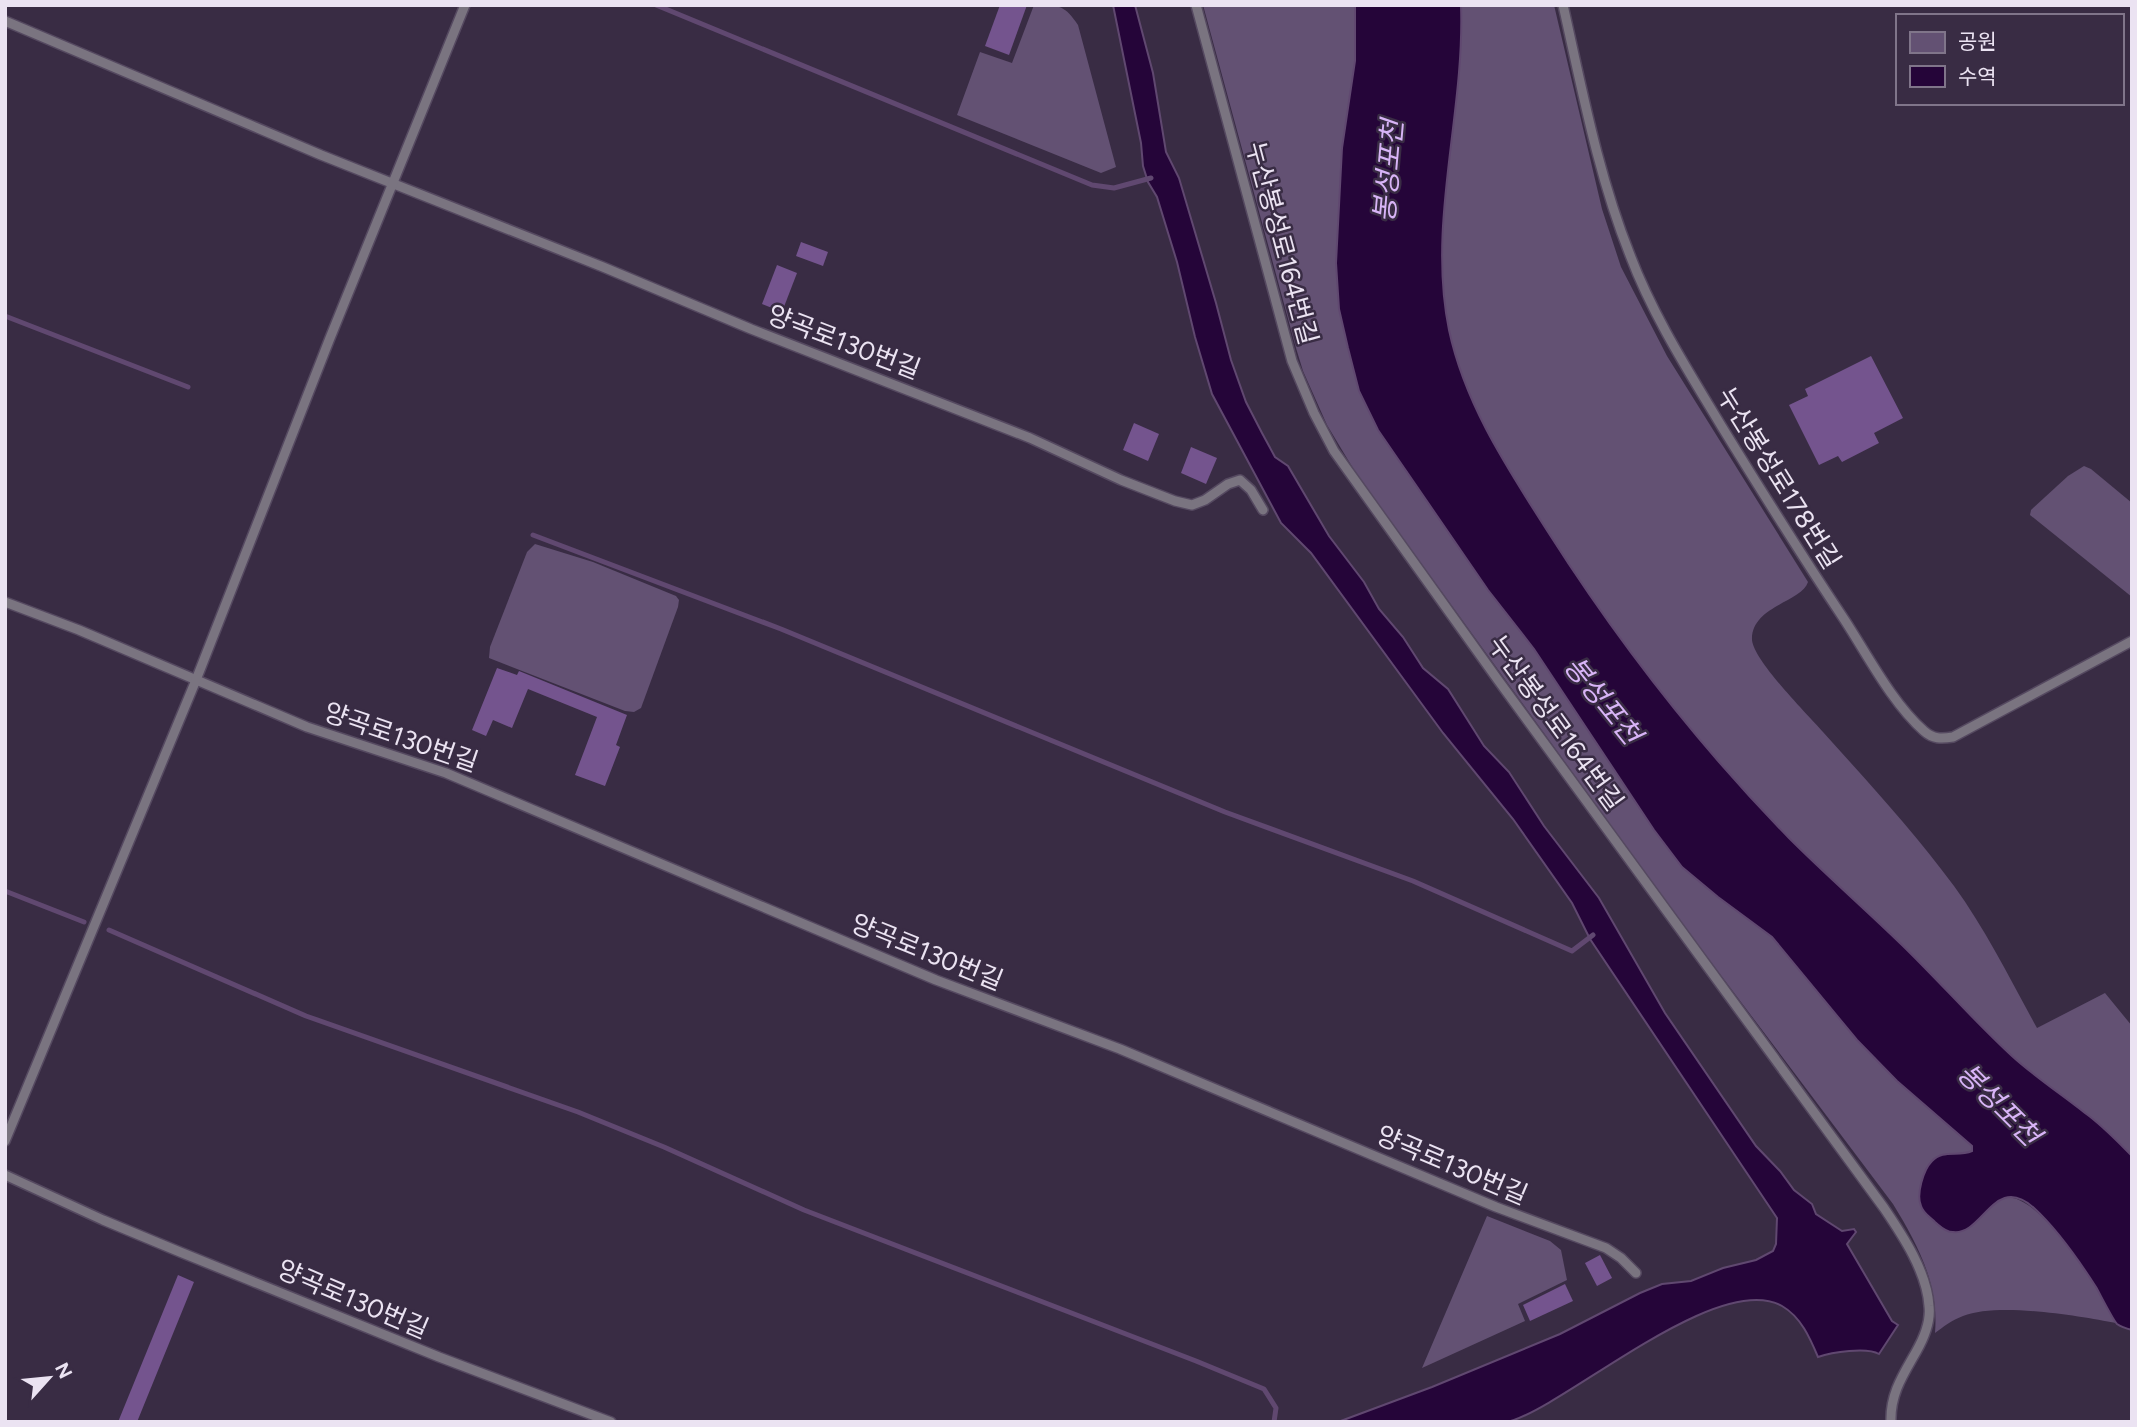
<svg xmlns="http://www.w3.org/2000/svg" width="2137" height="1427" font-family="Figtree,'Noto Sans KR',sans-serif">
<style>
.green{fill:#635173}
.water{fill:#250539;stroke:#604870;stroke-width:2}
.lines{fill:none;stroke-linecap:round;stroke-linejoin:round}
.stream{stroke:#604870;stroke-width:5}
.building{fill:#74548e}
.lane-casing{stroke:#554960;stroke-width:12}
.lane{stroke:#7a7480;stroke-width:9}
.labels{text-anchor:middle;stroke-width:5;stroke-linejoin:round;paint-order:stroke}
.street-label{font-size:26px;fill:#ebe3f2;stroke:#392c44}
.water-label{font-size:28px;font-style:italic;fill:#d8b4f7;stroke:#392c44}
</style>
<rect width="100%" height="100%" fill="#392c44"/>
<!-- green -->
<g class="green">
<path d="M1034 5C1058 5 1064 4 1078 25L1116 167 1101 173 957 115 980 52 1012 63Z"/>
<path d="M1203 5H1355V61L1342 148 1336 263 1339 309 1359 391 1378 430 1488 590 1534 649 1654 830 1682 867 1718 897 1772 937 1972 1146V1152C1950 1159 1942 1146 1925 1170L1951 1232C1976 1231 1982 1203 2004 1198 2040 1190 2102 1294 2116 1323 2078 1316 1999 1302 1963 1316 1952 1320 1943 1327 1935 1333 1939 1284 1918 1245 1893 1204L1680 921 1357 475 1327 425 1303 371 1296 348Z"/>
<path d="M1461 5H1554L1602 209 1621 267 1667 356 1808 582C1802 602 1751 606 1752 640 1754 661 1807 714 1823 732 1868 782 1914 832 1954 886 1986 930 2011 981 2037 1028L2105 993 2132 1026V1156C2116 1142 2102 1126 2085 1113 2061 1094 2035 1077 2012 1056 1974 1021 1940 982 1902 945 1865 909 1826 875 1789 838 1717 764 1648 683 1590 598 1574 575 1559 550 1544 526 1505 465 1464 403 1449 330 1427 222 1465 114 1461 5Z"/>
<path d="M2084 466 2091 469 2132 503V597L2030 515 2031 510 2068 476Z"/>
<path d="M535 544 593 562 676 596 679 600 678 607 641 708 634 712 625 711 489 658 490 647 527 552Z"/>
<path d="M1487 1216 1550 1241 1561 1250 1567 1280 1518 1304 1525 1321 1422 1368Z"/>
</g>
<!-- water -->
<g class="water">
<path d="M1113 5H1135L1153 73 1166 152 1179 178 1216 303 1231 360 1246 402 1262 433 1275 457 1288 466 1329 536 1364 582 1379 609 1403 637 1423 668 1448 689 1484 746 1509 772 1544 826 1599 898 1665 1013 1756 1146 1780 1171 1794 1190 1812 1204 1816 1214 1842 1231 1854 1229 1856 1232 1847 1244 1892 1321 1898 1325 1879 1354C1867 1347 1832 1352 1818 1357 1810 1338 1801 1317 1782 1306 1719 1271 1574 1399 1514 1420 1501 1425 1481 1422 1466 1422 1424 1422 1381 1422 1338 1422L1432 1387 1560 1334 1640 1293 1662 1284 1691 1281 1723 1268 1756 1260 1773 1251 1776 1244 1777 1218 1590 939 1572 903 1513 819 1443 733 1311 553 1281 523 1212 394 1195 337 1177 262 1157 197 1148 182 1143 166 1141 143Z"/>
<path d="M1355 5H1461C1465 114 1427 222 1449 330 1465 405 1508 469 1548 532 1618 642 1698 745 1789 838 1826 875 1865 909 1902 945 1940 982 1974 1021 2012 1056 2035 1077 2061 1094 2085 1113 2102 1125 2117 1141 2132 1156V1330C2128 1329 2121 1327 2117 1324 2113 1320 2100 1294 2096 1287 2078 1259 2058 1230 2034 1208 1994 1172 1983 1236 1953 1232 1945 1232 1940 1226 1935 1222 1930 1217 1923 1213 1921 1206 1916 1195 1923 1170 1932 1161 1943 1149 1958 1157 1972 1151V1146L1897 1081 1857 1040 1772 937 1718 897 1682 867 1654 830 1534 649 1488 590 1378 430 1359 391 1348 348 1339 309 1336 263 1342 148 1355 61Z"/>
</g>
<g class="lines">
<!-- stream -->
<g class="stream">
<path d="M656 5 1092 185 1114 188 1151 178"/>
<path d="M5 316 188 387"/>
<path d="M533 535 781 629 1225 812 1413 881 1572 951 1593 935"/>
<path d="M5 891 84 922"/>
<path d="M109 930 306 1016 578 1112 664 1147 804 1210 1196 1361 1264 1389 1276 1408 1274 1422"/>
</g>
</g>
<!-- building -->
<g class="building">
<path d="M1000 5H1027L1009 55 985 46Z"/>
<path d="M801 242 828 252 823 266 796 256Z"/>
<path d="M777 265 797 273 782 312 762 304Z"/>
<path d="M1871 356 1903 418 1874 433 1879 443 1842 462 1838 456 1819 465 1789 405 1808 396 1805 389Z"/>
<path d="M1134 423 1159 434 1148 461 1123 450Z"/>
<path d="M1191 447 1217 458 1206 484 1181 473Z"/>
<path d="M497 668 517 675 519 671 627 715 616 745 620 747 605 786 575 775 597 717 528 689 512 728 493 720 486 736 472 730Z"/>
<path d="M1600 1255 1612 1278 1597 1286 1585 1263Z"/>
<path d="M178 1275 194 1282 137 1422H118Z"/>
<path d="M1565 1284 1573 1301 1530 1321 1523 1305Z"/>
</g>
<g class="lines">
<defs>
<g id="lane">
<path d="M1196 5 1292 361 1314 413 1334 451 1498 680 1884 1208C1903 1236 1927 1272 1929 1306 1931 1322 1924 1338 1916 1352 1903 1375 1890 1394 1891 1422"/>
<path d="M1563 5C1582 89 1598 175 1630 255 1653 316 1689 372 1722 427 1762 492 1802 556 1844 619 1867 654 1892 703 1924 731 1933 739 1941 739 1953 737L2132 641"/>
<path d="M5 21 321 155 603 267 751 329 1030 438 1121 480 1175 501 1192 505 1205 500 1228 484 1240 480 1251 490 1263 510"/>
<path d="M5 602 79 630 307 727 446 773 936 980 1120 1049 1496 1207 1606 1248 1621 1258 1636 1273"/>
<path d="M5 1141 196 680 330 338 465 5"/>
<path d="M5 1175 103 1220 180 1252 439 1357 611 1422"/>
</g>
</defs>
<!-- lane casing -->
<use href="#lane" class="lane-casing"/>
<!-- lane -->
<use href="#lane" class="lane"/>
</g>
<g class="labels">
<!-- street labels -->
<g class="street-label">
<text transform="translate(1282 243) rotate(75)" y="9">누산봉성로164번길</text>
<text transform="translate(844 342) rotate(21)" y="9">양곡로130번길</text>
<text transform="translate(1779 478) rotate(58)" y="9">누산봉성로178번길</text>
<text transform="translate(1556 723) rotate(54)" y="9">누산봉성로164번길</text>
<text transform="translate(401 737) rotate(19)" y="9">양곡로130번길</text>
<text transform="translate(927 952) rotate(22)" y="9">양곡로130번길</text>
<text transform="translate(1452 1165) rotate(23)" y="9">양곡로130번길</text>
<text transform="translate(353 1299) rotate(23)" y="9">양곡로130번길</text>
</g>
<!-- water labels -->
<g class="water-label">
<text transform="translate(1388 171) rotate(-85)" y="10">봉성포천</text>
<text transform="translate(1603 700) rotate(51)" y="10">봉성포천</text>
<text transform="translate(1999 1104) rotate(45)" y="10">봉성포천</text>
</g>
</g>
<!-- border -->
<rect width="2137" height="1427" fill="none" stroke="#ebe3f2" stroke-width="14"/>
<!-- legend -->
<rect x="1896" y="14" width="228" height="91" fill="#392c44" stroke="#80758a" stroke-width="2"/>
<rect x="1910" y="32" width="35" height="21" fill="#635173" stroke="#80758a" stroke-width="2"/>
<text x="1958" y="49" font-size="21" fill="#ebe3f2">공원</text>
<rect x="1910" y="66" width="35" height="21" fill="#250539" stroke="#80758a" stroke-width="2"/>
<text x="1958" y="84" font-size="21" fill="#ebe3f2">수역</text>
<!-- north arrow -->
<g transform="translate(49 1378) rotate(63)" stroke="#392c44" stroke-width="5" paint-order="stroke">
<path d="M0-5L12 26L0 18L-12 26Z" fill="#ebe3f2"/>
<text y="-10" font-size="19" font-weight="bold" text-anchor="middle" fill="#ebe3f2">N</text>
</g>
</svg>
